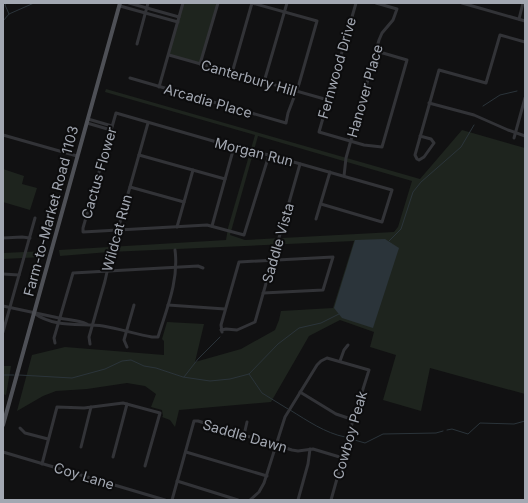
<svg xmlns="http://www.w3.org/2000/svg" width="528" height="503" font-family="Inter,sans-serif">
<style>
.green{fill:#1e241e;fill-rule:evenodd}
.water{fill:#2b343a}
.lines{fill:none;stroke-linecap:round;stroke-linejoin:round}
.stream{stroke:#2b343a;stroke-width:1}
.minor{stroke:#323337;stroke-width:3}
.major{stroke:#4e5056;stroke-width:4}
.labels{text-anchor:middle;stroke-width:4;stroke-linejoin:round;paint-order:stroke}
.street-label{font-size:14px;fill:#a3a8b2;stroke:#0c0c0d}
</style>
<rect width="100%" height="100%" fill="#111112"/>
<!-- green -->
<g class="green">
<path d="M183 3H218L200 64 169 55Z"/>
<path d="M106 89 420 179 462 130 525 148V394L430 368 421 411 383 400 396 355 370 347 374 332 340 320 309 336 271 402 179 410 175 427 170 420 162 417 163 416 162 410 151 407 156 394 145 386 127 383 87 389 56 391 43 396 17 411 32 355 65 347 164 355V341L162 339 167 322 204 324 195 362 241 349 275 330 279 320 281 311 333 308 354 241 109 252 60 256 59 250 226 240 228 228 255 135 105 92ZM258 136 412 181 398 227 394 232 245 240 230 235Z"/>
<path d="M3 169 24 176 22 184 37 188 30 210 3 202Z"/>
<path d="M45 251 43 257 3 259V253Z"/>
<path d="M3 366H11L6 395 3 394Z"/>
</g>
<!-- water -->
<path class="water" d="M385 239 399 248 373 328 342 318 334 308 355 240Z"/>
<g class="lines">
<!-- stream -->
<g class="stream">
<path d="M6 3 5 5 9 14"/>
<path d="M3 21 9 14 34 3"/>
<path d="M483 106 500 95 517 91"/>
<path d="M389 241 401 229 413 192 421 182 461 147 474 125"/>
<path d="M249 374 262 393 288 409"/>
<path d="M3 375H14"/>
<path d="M19 375 72 378 105 369 122 361 131 360 144 366 156 368 183 377 210 381 230 379 249 374 278 344 299 328 321 323 339 314"/>
<path d="M184 377 198 359 220 337"/>
<path d="M290 410C308 421 325 433 345 437"/>
<path d="M447 430 452 429 468 434 480 423 514 424 525 421"/>
<path d="M351 439 365 443 383 434 436 433 443 431"/>
</g>
<!-- minor -->
<g class="minor">
<path d="M129 3 179 17"/>
<path d="M356 3 319 132 364 145 382 147 407 60 376 51"/>
<path d="M462 3 525 21"/>
<path d="M120 6 178 22"/>
<path d="M519 19 523 3"/>
<path d="M137 44 148 3"/>
<path d="M169 55 328 100"/>
<path d="M200 64 218 3"/>
<path d="M232 73 252 3"/>
<path d="M130 78 286 123 288 113 299 84 317 21 252 3"/>
<path d="M264 82 287 3"/>
<path d="M159 87 183 3"/>
<path d="M429 103 474 115 508 130 525 136"/>
<path d="M88 119 112 126"/>
<path d="M87 123 111 130"/>
<path d="M3 135 77 156"/>
<path d="M420 136 431 139 434 143 424 157 419 160 417 159 415 155 439 70 486 83 500 35 525 42"/>
<path d="M514 138 525 98"/>
<path d="M139 155 225 179"/>
<path d="M269 155 244 235 207 225 83 232V228L116 113 234 147 269 155 392 190 382 222 321 204"/>
<path d="M344 176 346 158 379 40 382 33 393 20 397 9 376 3"/>
<path d="M130 187 184 202"/>
<path d="M316 219 330 172"/>
<path d="M212 226 234 147"/>
<path d="M177 227 193 170"/>
<path d="M3 238 22 237 30 238"/>
<path d="M3 274 19 275"/>
<path d="M168 305 225 309"/>
<path d="M3 306C22 310 40 314 59 318 68 320 78 320 87 324"/>
<path d="M34 313C54 328 81 323 103 326 120 329 136 334 152 337H158C167 308 179 280 175 250"/>
<path d="M221 330 226 329 237 330 255 322 300 164"/>
<path d="M3 332 35 218"/>
<path d="M222 332 221 325 239 262 333 257 323 290 263 293"/>
<path d="M55 343 54 338 73 273 198 266 203 268"/>
<path d="M90 344 89 337 105 281 111 254 148 123"/>
<path d="M127 347 124 340 134 305"/>
<path d="M340 361 344 350 348 345"/>
<path d="M300 392 336 414 354 420"/>
<path d="M20 428 25 433 48 439"/>
<path d="M244 435 247 422"/>
<path d="M81 447 91 407"/>
<path d="M3 452 165 500"/>
<path d="M186 452 267 476"/>
<path d="M113 457 127 404"/>
<path d="M42 464 57 407 84 408 123 403 160 413 145 466"/>
<path d="M177 481 238 500"/>
<path d="M172 500 194 421H198L292 450 298 451 313 449 343 458"/>
<path d="M250 500 259 492 264 483 285 417 317 365 321 361 327 358 369 370 345 446 342 461 331 500"/>
<path d="M298 500 308 464 310 449"/>
</g>
<!-- major -->
<path class="major" d="M3 425 120 3"/>
</g>
<g class="labels">
<!-- street labels -->
<g class="street-label">
<text transform="translate(337 68) rotate(-74)" y="5">Fernwood Drive</text>
<text transform="translate(249 78) rotate(16)" y="5">Canterbury Hill</text>
<text transform="translate(365 91) rotate(-74)" y="5">Hanover Place</text>
<text transform="translate(208 101) rotate(16)" y="5">Arcadia Place</text>
<text transform="translate(254 152) rotate(14)" y="5">Morgan Run</text>
<text transform="translate(99 173) rotate(-74)" y="5">Cactus Flower</text>
<text transform="translate(51 211) rotate(-75)" y="5">Farm-to-Market Road 1103</text>
<text transform="translate(117 233) rotate(-75)" y="5">Wildcat Run</text>
<text transform="translate(278 243) rotate(-74)" y="5">Saddle Vista</text>
<text transform="translate(350 435) rotate(-74)" y="5">Cowboy Peak</text>
<text transform="translate(245 436) rotate(16)" y="5">Saddle Dawn</text>
<text transform="translate(84 476) rotate(17)" y="5">Coy Lane</text>
</g>
</g>
<!-- border -->
<rect width="528" height="503" fill="none" stroke="#a3a8b2" stroke-width="8"/>
</svg>
